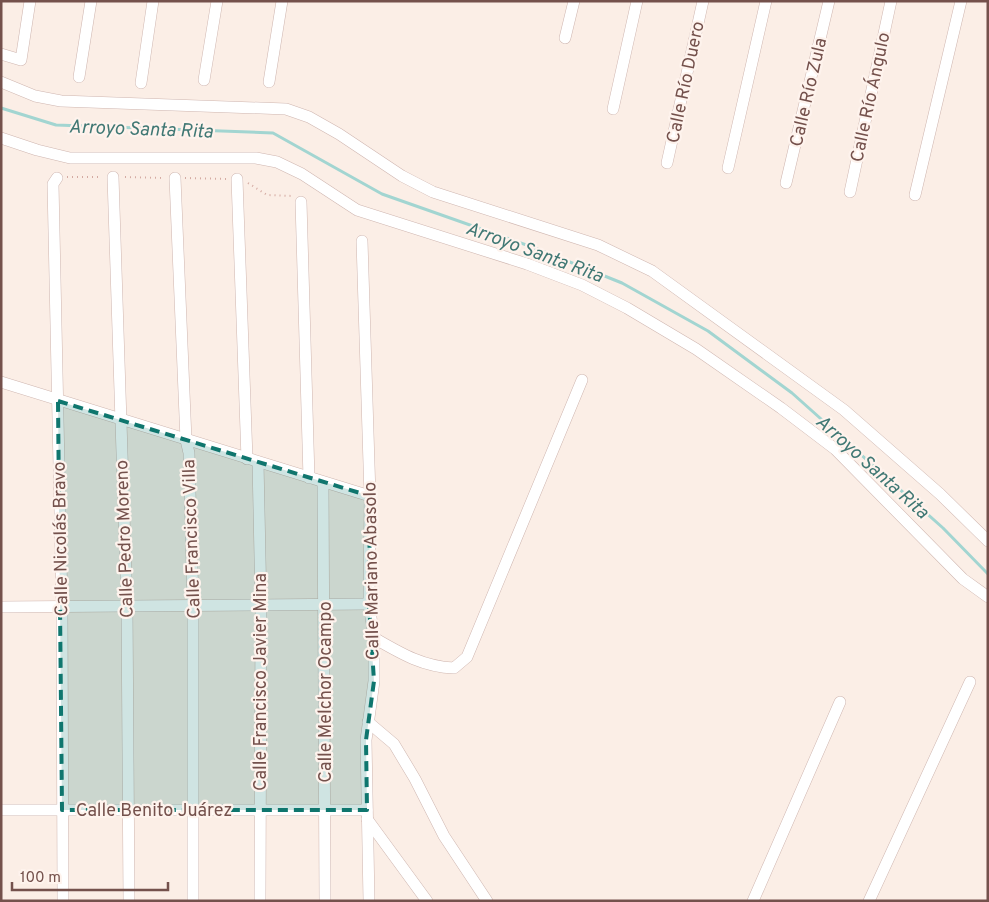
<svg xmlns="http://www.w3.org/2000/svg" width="989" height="902" font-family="Overpass,sans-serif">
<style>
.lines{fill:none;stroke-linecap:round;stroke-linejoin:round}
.stream{stroke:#a2d5d1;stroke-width:3}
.minor-casing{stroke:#cfb6b0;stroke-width:12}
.path{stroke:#d4aaa2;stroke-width:2;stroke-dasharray:1 4;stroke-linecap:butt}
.minor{stroke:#fff;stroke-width:11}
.marked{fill:#0f766e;fill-opacity:0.2;stroke:#0f766e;stroke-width:4;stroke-dasharray:10 6;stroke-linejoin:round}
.labels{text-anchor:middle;stroke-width:4.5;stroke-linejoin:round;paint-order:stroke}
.street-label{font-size:18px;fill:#74514c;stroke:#fef3ed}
.water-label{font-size:19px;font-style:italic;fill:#407874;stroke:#fef3ed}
</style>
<rect width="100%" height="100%" fill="#fbeee6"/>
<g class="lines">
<!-- stream -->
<path class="stream" d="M1 108 56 125 273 133 382 194 535 248 622 283 708 331 792 393 943 528 988 574"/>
<defs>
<g id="minor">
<path d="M565 38 574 1"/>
<path d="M1 54 21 60 30 1"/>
<path d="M79 77 91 1"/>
<path d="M204 80 217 1"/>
<path d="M1 82 35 96 61 101 286 109 309 117 339 134 402 176 433 192 598 245 652 271 844 410 940 494 988 541"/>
<path d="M269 82 282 1"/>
<path d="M141 83 153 1"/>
<path d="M613 109 637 1"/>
<path d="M1 138 37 150 70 158H256L277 162 302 174 357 210 527 264 582 285 627 308 696 349 781 408 835 449 963 579 988 597"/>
<path d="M667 163 703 1"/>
<path d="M728 168 766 1"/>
<path d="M113 177 127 606 129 901"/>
<path d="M57 178 53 184 62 607 63 901"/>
<path d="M175 178 186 440 189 453 193 605V901"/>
<path d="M237 179 247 459"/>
<path d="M786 183 829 1"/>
<path d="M850 192 891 1"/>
<path d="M915 195 961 1"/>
<path d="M301 202 309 478"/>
<path d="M362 241 370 496 369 604 374 638V681L366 740 369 901"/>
<path d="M1 382 370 496"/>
<path d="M258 462 261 605 260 901"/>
<path d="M323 482 325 901"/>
<path d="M1 607 369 604"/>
<path d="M374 638C400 653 423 667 454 668L467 657 582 380"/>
<path d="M368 722 394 744 415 779 444 836 487 901"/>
<path d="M1 810H367"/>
<path d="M367 819 427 901"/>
<path d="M753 901 840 702"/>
<path d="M869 901 970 682"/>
</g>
</defs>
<!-- minor casing -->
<use href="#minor" class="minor-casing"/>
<!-- path -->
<g class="path">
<path d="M67 177H102"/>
<path d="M125 177 165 178"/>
<path d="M185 178 227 179"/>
<path d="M248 183 267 195 293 196"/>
</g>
<!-- minor -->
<use href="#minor" class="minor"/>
</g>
<!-- marked area -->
<path class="marked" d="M58 401 370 496 369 604 374 681 366 740 367 810H62Z"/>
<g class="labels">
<!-- street labels -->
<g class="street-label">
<text transform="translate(685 82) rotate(-78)" y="6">Calle Río Duero</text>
<text transform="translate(808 92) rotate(-77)" y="6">Calle Río Zula</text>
<text transform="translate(870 97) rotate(-78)" y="6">Calle Río Ángulo</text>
<text transform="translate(60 539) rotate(-91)" y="6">Calle Nicolás Bravo</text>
<text transform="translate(124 539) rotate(-92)" y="6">Calle Pedro Moreno</text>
<text transform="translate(191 539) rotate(-92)" y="6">Calle Francisco Villa</text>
<text transform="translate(371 571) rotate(-91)" y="6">Calle Mariano Abasolo</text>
<text transform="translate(260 682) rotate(-90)" y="6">Calle Francisco Javier Mina</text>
<text transform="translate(325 692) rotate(-90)" y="6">Calle Melchor Ocampo</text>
<text x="154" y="816">Calle Benito Juárez</text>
</g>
<!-- water labels -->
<g class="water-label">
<text transform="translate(141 128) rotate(2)" y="7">Arroyo Santa Rita</text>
<text transform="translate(535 251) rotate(20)" y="7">Arroyo Santa Rita</text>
<text transform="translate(873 466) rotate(42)" y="7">Arroyo Santa Rita</text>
</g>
</g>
<!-- border -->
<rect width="989" height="902" fill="none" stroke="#74514c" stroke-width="5"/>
<!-- scale -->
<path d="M12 882v8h156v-8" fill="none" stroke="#74514c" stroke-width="2.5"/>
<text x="20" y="882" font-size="15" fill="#74514c" stroke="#fef3ed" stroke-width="4" paint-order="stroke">100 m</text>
</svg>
